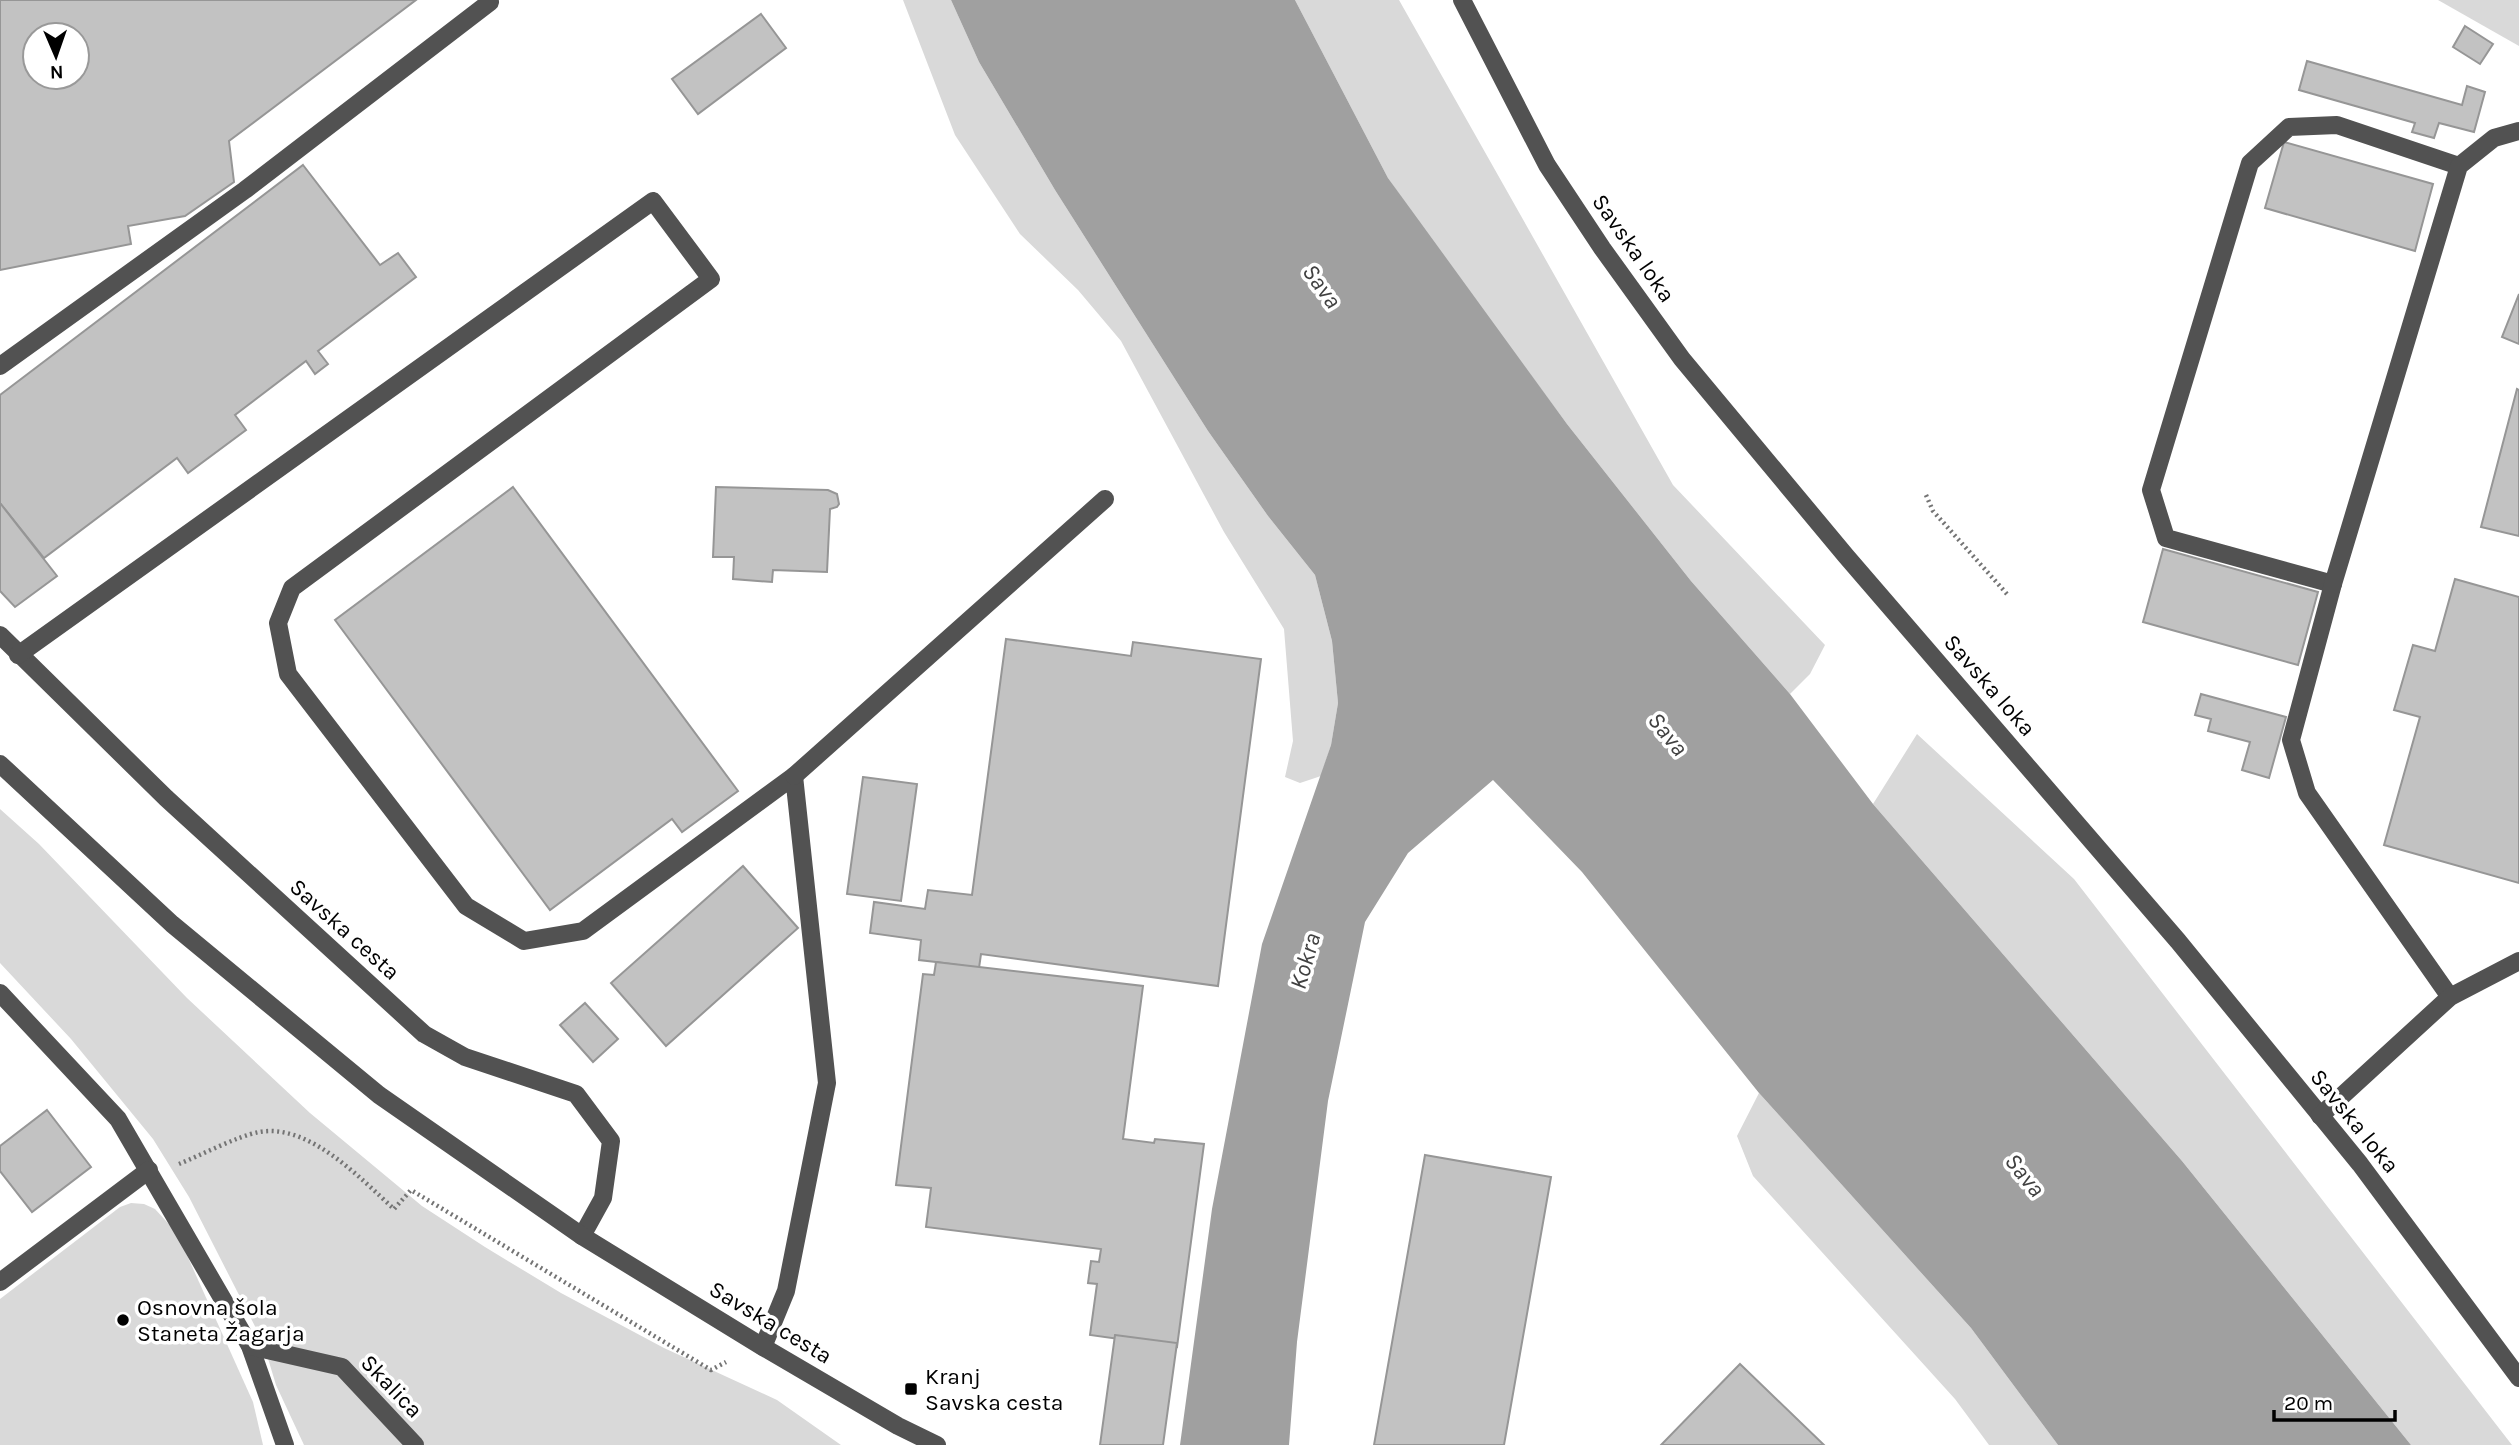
<svg xmlns="http://www.w3.org/2000/svg" width="2519" height="1445" font-family="Karla,sans-serif">
<style>
.green{fill:#d9d9d9}
.water{fill:#a0a0a0}
.building{fill:#c2c2c2;stroke:#969696;stroke-width:2;fill-rule:evenodd}
.lines{fill:none;stroke-linecap:round;stroke-linejoin:round}
.path{stroke:#747474;stroke-width:4.5;stroke-dasharray:2 3.5;stroke-linecap:butt}
.minor{stroke:#525252;stroke-width:18}
.poi-dot{fill:#000;stroke:#fff;stroke-width:2.5}
.labels{text-anchor:middle;stroke-width:7;stroke-linejoin:round;paint-order:stroke}
.street-label{font-size:23px;fill:#000;stroke:#fff}
.poi-label{font-size:23px;fill:#000;stroke:#fff;text-anchor:start}
.water-label{font-size:24px;font-style:italic;fill:#414141;stroke:#fff}
</style>
<rect width="100%" height="100%" fill="#fff"/>
<!-- green -->
<g class="green">
<path d="M903 0H951L979 62 1055 190 1208 431 1268 516 1315 575 1332 641 1338 703 1331 745 1321 776 1300 783 1285 777 1293 741 1284 629 1224 532 1121 341 1078 290 1020 234 955 135Z"/>
<path d="M1295 0H1399L1673 485 1825 645 1810 674 1790 694 1691 581 1567 424 1438 250 1388 178Z"/>
<path d="M2438 0H2519V46Z"/>
<path d="M1917 734 2074 879 2512 1445H2411L2182 1161 1873 804Z"/>
<path d="M0 809 39 844 187 998 310 1113 422 1206 485 1247 561 1293 664 1348 777 1400 841 1445H304L276 1385 263 1342 189 1197 153 1139 71 1039 0 963Z"/>
<path d="M1759 1093 1971 1328 2058 1445H1989L1955 1399 1753 1176 1737 1136Z"/>
<path d="M131 1203 144 1204 155 1209 177 1233 253 1402 263 1445H0V1299L120 1207Z"/>
</g>
<!-- water -->
<path class="water" d="M951 0H1295L1388 178 1567 424 1691 581 1790 694 1873 804 2182 1161 2411 1445H2058L1971 1328 1759 1093 1582 872 1493 780 1408 853 1365 922 1328 1101 1297 1342 1289 1445H1180L1212 1209 1262 944 1331 745 1338 703 1332 641 1315 575 1268 516 1208 431 1055 190 979 62Z"/>
<!-- building -->
<g class="building">
<path d="M0 0H416L229 141 234 182 185 216 128 226 131 244 0 270ZM35 35H77V77H35Z"/>
<path d="M761 14 786 48 698 114 672 79Z"/>
<path d="M2465 26 2493 44 2480 64 2453 47Z"/>
<path d="M2307 61 2462 105 2467 86 2485 92 2474 132 2439 123 2434 138 2412 132 2415 123 2299 90Z"/>
<path d="M2284 142 2433 184 2415 251 2265 208Z"/>
<path d="M303 165 380 265 398 253 416 277 318 351 328 364 315 374 306 361 235 415 246 430 188 473 177 458 44 558 0 503V395Z"/>
<path d="M2519 294V344L2502 337Z"/>
<path d="M2517 389 2519 390V536L2481 527Z"/>
<path d="M513 487 738 791 682 832 672 819 550 910 335 620Z"/>
<path d="M716 487 828 490 837 494 839 504 837 507 830 509 827 572 773 570 772 582 733 579 734 557H713Z"/>
<path d="M0 503 57 576 15 607 0 591Z"/>
<path d="M2163 549 2318 592 2298 665 2143 622Z"/>
<path d="M2455 579 2519 597V883L2384 845 2420 717 2394 710 2413 645 2435 651Z"/>
<path d="M1006 639 1131 656 1133 642 1261 659 1218 986 981 954 979 968 936 962 919 960 921 940 870 933 874 902 925 909 928 890 972 895Z"/>
<path d="M2201 694 2286 717 2269 778 2242 770 2250 742 2208 731 2211 719 2195 715Z"/>
<path d="M863 777 917 784 901 901 847 894Z"/>
<path d="M743 866 798 928 666 1046 611 983Z"/>
<path d="M936 962 1143 986 1123 1139 1154 1143 1155 1139 1204 1144 1177 1347 1090 1335 1097 1284 1088 1283 1091 1261 1099 1262 1101 1249 926 1227 931 1188 896 1185 923 974 934 975Z"/>
<path d="M585 1003 618 1039 593 1062 560 1025Z"/>
<path d="M47 1110 91 1167 32 1212 0 1171V1146Z"/>
<path d="M1425 1155 1551 1177 1504 1445H1374Z"/>
<path d="M1115 1335 1177 1343 1163 1445H1100Z"/>
<path d="M1740 1364 1824 1445H1661Z"/>
</g>
<g class="lines">
<!-- path -->
<g class="path">
<path d="M1926 495 1933 511 2007 594"/>
<path d="M179 1164C201 1155 238 1136 259 1132 309 1123 360 1178 394 1209L411 1190 711 1370 726 1362"/>
</g>
<!-- minor -->
<g class="minor">
<path d="M1462 0 1547 165 1602 248 1682 359 1846 556 2178 941 2360 1164 2519 1378"/>
<path d="M0 366 245 190 490 2 488 0"/>
<path d="M2333 584 2166 538 2151 490 2250 163 2289 127 2337 125 2459 166"/>
<path d="M0 635 166 798 424 1034 465 1057 576 1094 611 1141 603 1198 582 1236"/>
<path d="M18 655 653 201 711 279 292 588 278 623 288 674 466 906 524 941 583 931 794 776 827 1083 786 1291 763 1347"/>
<path d="M0 764 172 924 379 1095 582 1236 763 1347 898 1426 937 1445"/>
<path d="M794 776 1105 499"/>
<path d="M0 993 118 1119 250 1346 285 1445"/>
<path d="M2450 997 2307 793 2291 740 2333 584 2459 166 2494 138 2519 131"/>
<path d="M2320 1116 2450 997 2519 961"/>
<path d="M0 1282 149 1170"/>
<path d="M250 1346 342 1367 415 1445"/>
</g>
</g>
<!-- markers -->
<g class="poi-dot">
<circle cx="123" cy="1320" r="7"/>
<rect x="904" y="1382" width="14" height="14" rx="3.5"/>
</g>
<g class="labels">
<!-- street labels -->
<g class="street-label">
<text transform="translate(1634 248) rotate(55)" y="8">Savska loka</text>
<text transform="translate(1990 685) rotate(49)" y="8">Savska loka</text>
<text transform="translate(345 929) rotate(42)" y="8">Savska cesta</text>
<text transform="translate(2355 1121) rotate(51)" y="8">Savska loka</text>
<text transform="translate(771 1322) rotate(31)" y="8">Savska cesta</text>
<text transform="translate(392 1386) rotate(46)" y="8">Skalica</text>
</g>
<!-- poi labels -->
<g class="poi-label">
<text x="137" y="1315">Osnovna šola<tspan x="137" dy="26">Staneta Žagarja</tspan></text>
<text x="925" y="1384">Kranj<tspan x="925" dy="26">Savska cesta</tspan></text>
</g>
<!-- water labels -->
<g class="water-label">
<text transform="translate(1322 286) rotate(54)" y="8">Sava</text>
<text transform="translate(1668 734) rotate(51)" y="8">Sava</text>
<text transform="translate(1305 961) rotate(-74)" y="8">Kokra</text>
<text transform="translate(2025 1175) rotate(51)" y="8">Sava</text>
</g>
</g>
<!-- north arrow -->
<g transform="translate(56 56) rotate(178)"><circle r="33" fill="#ffffff" stroke="#999999" stroke-width="2"/>
<path d="M0-5L12 26L0 18L-12 26Z" fill="#000000"/>
<text y="-10" font-size="19" font-weight="bold" text-anchor="middle" fill="#000000">N</text>
</g>
<!-- scale -->
<path d="M2274 1410v10h121v-10" fill="none" stroke="#000000" stroke-width="3.5"/>
<text x="2284" y="1410" font-size="21" fill="#000000" stroke="#ffffff" stroke-width="5" paint-order="stroke">20 m</text>
</svg>
